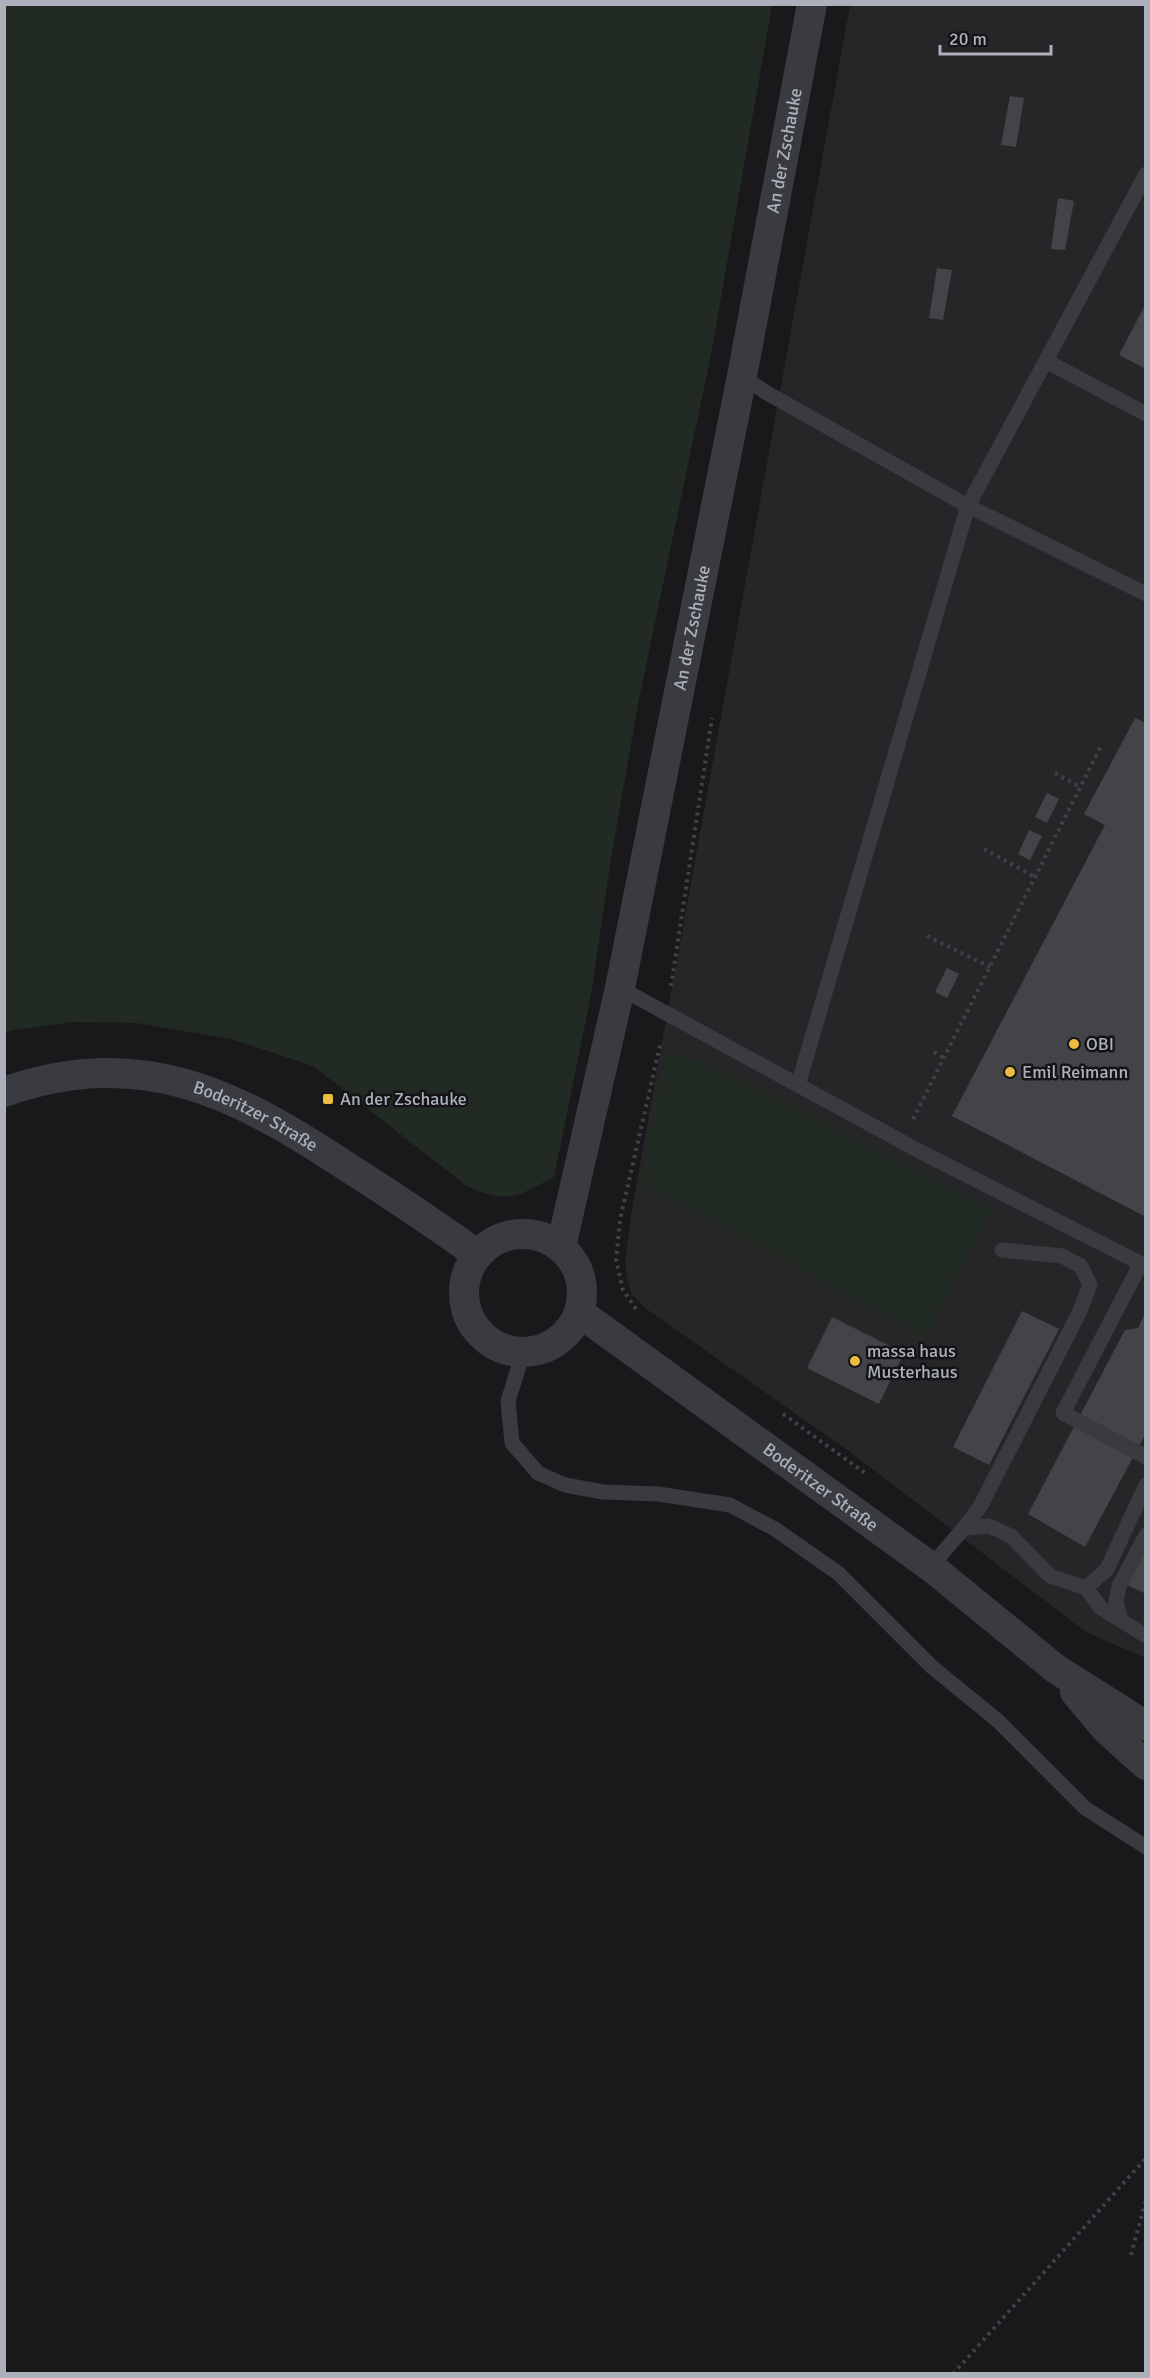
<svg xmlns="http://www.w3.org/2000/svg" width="1150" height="2378" font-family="Signika,sans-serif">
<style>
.built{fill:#262528}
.green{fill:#212a23}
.building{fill:#444448}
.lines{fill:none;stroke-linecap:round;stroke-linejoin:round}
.path{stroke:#404247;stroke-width:4;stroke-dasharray:3 4.5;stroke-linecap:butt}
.service{stroke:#3a3b40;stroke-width:15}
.minor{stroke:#3a3b40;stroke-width:30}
.poi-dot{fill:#ecbc41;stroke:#141417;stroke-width:2}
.labels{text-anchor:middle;stroke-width:5;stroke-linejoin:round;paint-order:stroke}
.street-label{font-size:18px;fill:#acb0bb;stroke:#141417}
.poi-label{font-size:18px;fill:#acb0bb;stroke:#141417;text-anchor:start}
</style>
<rect width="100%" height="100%" fill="#19191b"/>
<!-- built -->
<path class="built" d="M850 5H1145V1658L1086 1632 850 1452 645 1308 631 1293 627 1276 625 1261 633 1203Z"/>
<!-- green -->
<g class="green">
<path d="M4 5H772L711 355 639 699 612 853 591 995 554 1177C517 1197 509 1204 468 1187L313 1066 231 1039 136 1023 73 1022 14 1030 5 1033Z"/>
<path d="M679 1055 728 1072 993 1209 926 1338 640 1183 664 1057Z"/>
</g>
<!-- building -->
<g class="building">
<path d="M1010 96 1024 98 1016 147 1001 145Z"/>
<path d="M1058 198 1074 201 1065 250 1051 249Z"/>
<path d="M937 268 952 270 943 320 929 318Z"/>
<path d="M1146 303V369L1119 355Z"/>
<path d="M1135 718 1146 723V1217L952 1116 1105 825 1084 814Z"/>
<path d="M1047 793 1059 799 1047 823 1035 817Z"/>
<path d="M1029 830 1042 836 1030 860 1018 854Z"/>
<path d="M947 968 959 974 947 998 935 992Z"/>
<path d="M1022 1311 1059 1329 989 1465 953 1447Z"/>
<path d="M1146 1311V1433L1085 1547 1028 1514 1125 1330 1138 1328Z"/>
<path d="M832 1317 904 1353 879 1404 807 1368Z"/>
<path d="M1146 1550V1594L1127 1585Z"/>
</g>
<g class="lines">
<!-- path -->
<g class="path">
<path d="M1055 773 1080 787"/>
<path d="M984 849 1035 877"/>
<path d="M927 936 990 967"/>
<path d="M671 986 712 718"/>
<path d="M934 1052 944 1058"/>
<path d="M913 1119 1101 746"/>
<path d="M636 1309 623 1290 616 1260 620 1220 661 1041"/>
<path d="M783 1414 865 1473"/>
<path d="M1131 2255 1146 2200"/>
<path d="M953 2374 1146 2158"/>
</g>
<!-- service -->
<g class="service">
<path d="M1046 361 1146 414"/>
<path d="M742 376 767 393 968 506 1146 594"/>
<path d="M620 988 921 1152 1146 1266"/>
<path d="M798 1085 968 506 1146 174"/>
<path d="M1141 1263 1063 1413 1146 1457"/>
<path d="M523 1353 508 1401 512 1443 538 1473 565 1485 603 1492 658 1494 730 1505 775 1529 838 1573 932 1667 997 1720 1085 1808 1146 1847"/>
<path d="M966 1528 989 1526 1011 1536 1050 1576 1086 1588 1101 1608 1146 1636"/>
<path d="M931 1567C948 1545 966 1528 981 1505L1080 1311 1090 1285 1081 1266 1062 1256 1002 1250"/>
<path d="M1086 1588 1107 1569 1146 1485"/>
<path d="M1121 1620 1116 1602 1119 1586 1146 1535"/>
</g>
<!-- minor -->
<g class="minor">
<path id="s1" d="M4 1092C142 1044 235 1093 349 1168 393 1196 436 1225 478 1255"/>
<circle cx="523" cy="1293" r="59"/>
<path id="s2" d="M561 1247 620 988 742 376 812 4"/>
<path id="s3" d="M580 1313 931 1567 1056 1669 1146 1726"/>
<path d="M1075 1692 1106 1729 1146 1765"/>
</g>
</g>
<!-- markers -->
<g class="poi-dot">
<circle cx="1074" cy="1044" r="6"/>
<circle cx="1010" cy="1072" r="6"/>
<rect x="322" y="1093" width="12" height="12" rx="3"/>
<circle cx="855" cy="1361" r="6"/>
</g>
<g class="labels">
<!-- street labels -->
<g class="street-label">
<text dy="6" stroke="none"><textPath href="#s2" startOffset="1119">An der Zschauke</textPath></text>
<text dy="6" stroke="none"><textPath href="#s2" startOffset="633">An der Zschauke</textPath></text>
<text dy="6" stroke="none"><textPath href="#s1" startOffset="262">Boderitzer Straße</textPath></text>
<text dy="6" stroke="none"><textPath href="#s3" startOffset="297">Boderitzer Straße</textPath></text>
</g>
<!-- poi labels -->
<g class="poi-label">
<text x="1086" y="1050">OBI</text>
<text x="1022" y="1078">Emil Reimann</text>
<text x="340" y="1105">An der Zschauke</text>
<text x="867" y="1357">massa haus<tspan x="867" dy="21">Musterhaus</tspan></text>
</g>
</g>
<!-- border -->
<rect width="1150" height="2378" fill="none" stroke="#acb0bb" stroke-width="12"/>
<!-- scale -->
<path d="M940 45v9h111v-9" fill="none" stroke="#acb0bb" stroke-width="3"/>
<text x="949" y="45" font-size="18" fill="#acb0bb" stroke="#141417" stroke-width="4.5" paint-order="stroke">20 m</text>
</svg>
